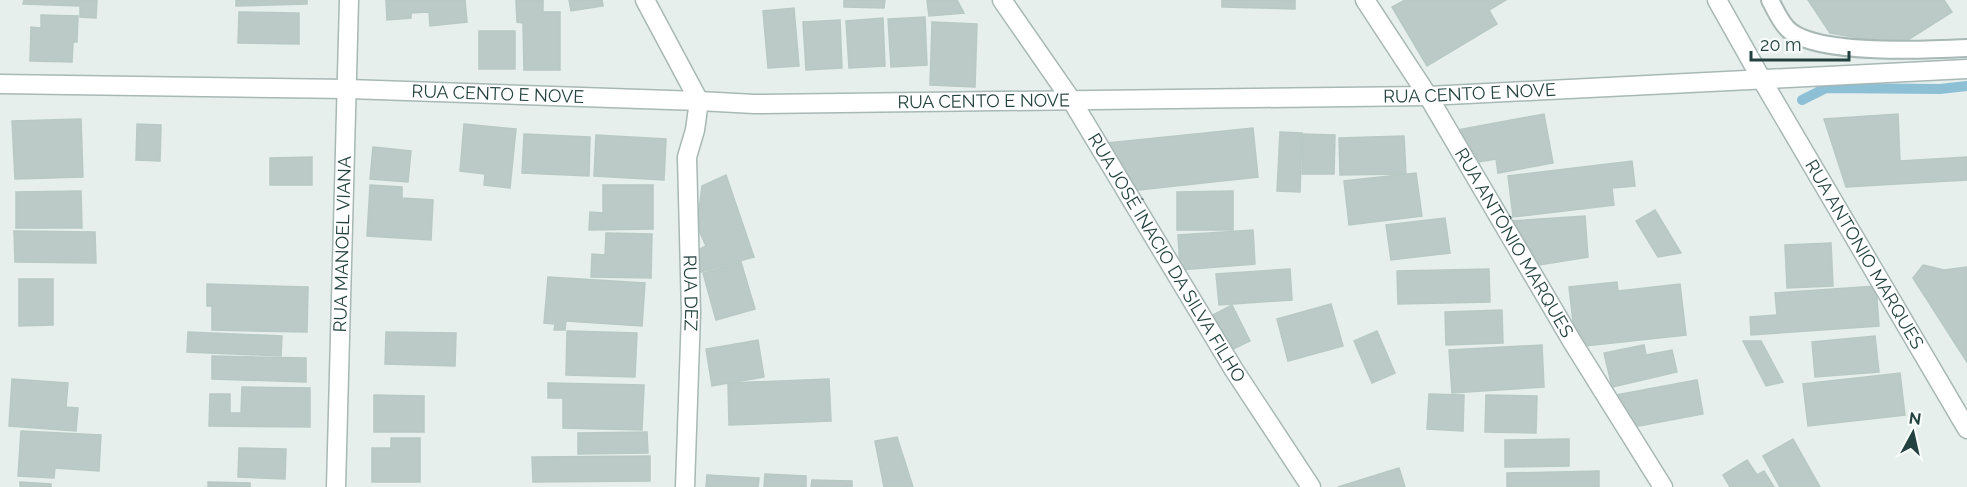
<svg xmlns="http://www.w3.org/2000/svg" width="1967" height="487" font-family="Raleway,sans-serif">
<style>
.lines{fill:none;stroke-linecap:round;stroke-linejoin:round}
.stream{stroke:#8dbfd5;stroke-width:10}
.building{fill:#bbcac6;stroke:#b8c9c4;stroke-width:1.5}
.lane-casing{stroke:#a8b8b5;stroke-width:20}
.street-casing{stroke:#a8b8b5;stroke-width:21}
.lane{stroke:#fff;stroke-width:16}
.street{stroke:#fff;stroke-width:18}
.labels{text-anchor:middle;stroke-width:5;stroke-linejoin:round;paint-order:stroke}
.street-label{font-size:18px;fill:#23423f;stroke:#f7fbf9}
</style>
<rect width="100%" height="100%" fill="#e6efec"/>
<g class="lines">
<!-- stream -->
<path class="stream" d="M1802 100 1826 88 1940 89 1967 86"/>
</g>
<!-- building -->
<g class="building">
<path d="M24 0H97L96 18 80 17V6L23 4Z"/>
<path d="M236 0H307V4L236 6Z"/>
<path d="M386 0H465L467 22 430 26 429 12 411 13V18L387 20Z"/>
<path d="M516 0H543V12H560V70H524L523 23 517 22Z"/>
<path d="M569 0H602L603 6 571 11Z"/>
<path d="M844 0H885L884 8 844 7Z"/>
<path d="M927 0H957L964 13 929 16Z"/>
<path d="M1222 0H1295V9L1222 7Z"/>
<path d="M1405 0H1506L1489 10 1497 24 1427 66 1392 7Z"/>
<path d="M1808 0H1944L1952 12 1900 45 1830 33Z"/>
<path d="M794 8 799 66 768 68 763 11Z"/>
<path d="M239 12 299 13V44L238 43Z"/>
<path d="M41 15 78 16 77 42H73L72 62 30 61 31 27 41 28Z"/>
<path d="M925 17 927 65 891 67 888 19Z"/>
<path d="M883 18 885 66 849 68 846 21Z"/>
<path d="M840 20 842 68 806 70 803 22Z"/>
<path d="M932 22 977 24 975 87 930 85Z"/>
<rect x="479" y="31" width="36" height="38"/>
<path d="M1544 114 1553 163 1498 173 1496 159 1473 163 1457 130Z"/>
<path d="M1898 114 1900 161 1967 157V180L1846 187 1824 119Z"/>
<path d="M81 119 83 177 15 179 12 121Z"/>
<path d="M137 124 161 125 160 161 136 160Z"/>
<path d="M464 124 516 129 510 188 484 185 485 174 460 171Z"/>
<path d="M1253 128 1258 177 1130 191 1108 143Z"/>
<path d="M1280 132 1302 133 1300 192 1277 191Z"/>
<path d="M524 134 590 137 589 176 522 173Z"/>
<path d="M1303 134 1335 135 1334 174H1302Z"/>
<path d="M596 135 666 139 664 180 594 176Z"/>
<path d="M1404 136 1406 174 1340 175 1339 138Z"/>
<path d="M373 147 411 151 408 182 370 179Z"/>
<path d="M312 157V185H270V158Z"/>
<path d="M1632 161 1635 186 1612 188 1614 205 1513 217 1508 176Z"/>
<path d="M1416 173 1422 216 1349 225 1344 181Z"/>
<path d="M726 175 754 257 697 273 696 251 706 246 697 226 702 186Z"/>
<path d="M370 185 402 187V198L433 200 431 240 367 236Z"/>
<path d="M603 185H653V229L589 230 590 212 603 213Z"/>
<path d="M81 191 82 228H16V192Z"/>
<path d="M1233 191V230H1177V192Z"/>
<path d="M1655 210 1681 253 1658 257 1636 221Z"/>
<path d="M1585 216 1588 257 1533 266 1510 221Z"/>
<path d="M1445 218 1450 253 1391 260 1386 225Z"/>
<path d="M1253 230 1255 264 1180 270 1178 235Z"/>
<path d="M14 231 95 232 96 263 15 262Z"/>
<path d="M606 233 652 234 651 278 591 277 592 254 605 255Z"/>
<path d="M1831 243 1833 286 1787 288 1785 245Z"/>
<path d="M741 262 755 309 716 320 703 273Z"/>
<path d="M1923 265 1944 270 1967 267V362L1913 278Z"/>
<path d="M1290 269 1292 300 1219 305 1216 274Z"/>
<path d="M1489 269 1490 302 1398 304 1397 271Z"/>
<path d="M548 277 645 283 642 326 566 321 565 330H554L555 324 544 323Z"/>
<path d="M19 279H53V325L19 326Z"/>
<path d="M1617 282 1618 291 1680 284 1686 335 1576 347 1569 287Z"/>
<path d="M207 284 308 287 307 332 212 330V306H207Z"/>
<path d="M1876 286 1879 326 1751 335 1750 317 1777 315 1775 293Z"/>
<path d="M1331 304 1343 346 1288 361 1277 319Z"/>
<path d="M1232 305 1250 341 1227 352 1209 317Z"/>
<path d="M1502 310 1503 343 1446 345 1445 312Z"/>
<path d="M567 331 637 333 635 377 566 375Z"/>
<path d="M1377 331 1395 373 1372 383 1354 341Z"/>
<path d="M188 332 282 336 281 356 187 352Z"/>
<path d="M386 332 456 333 455 366 385 364Z"/>
<path d="M1875 336 1879 372 1815 377 1812 342Z"/>
<path d="M758 340 764 377 712 386 706 349Z"/>
<path d="M1743 341H1761L1783 382 1766 386Z"/>
<path d="M1542 345 1544 387 1452 393 1449 350Z"/>
<path d="M1644 345 1646 355 1672 350 1677 372 1612 387 1604 353Z"/>
<path d="M212 356 306 358V382L212 379Z"/>
<path d="M1900 373 1905 415 1808 426 1803 384Z"/>
<path d="M12 379 68 383 66 407 78 408 76 431 9 426Z"/>
<path d="M829 379 831 421 729 425 728 383Z"/>
<path d="M1697 380 1703 414 1634 427 1616 395Z"/>
<path d="M548 383 644 385 642 430 563 428V398H548Z"/>
<path d="M242 387 310 388V427L209 426 210 394H230V413H241Z"/>
<path d="M1429 394 1464 395 1463 431 1427 429Z"/>
<path d="M374 395 424 396V432H374Z"/>
<path d="M1486 395 1537 396 1536 433 1485 432Z"/>
<path d="M21 431 101 435 99 471 55 468 54 478 18 476Z"/>
<path d="M647 432 648 453 578 454V433Z"/>
<path d="M897 437 913 487H884L875 441Z"/>
<path d="M391 438H420V482H372V448H391Z"/>
<path d="M1569 439V466L1505 467V440Z"/>
<path d="M1793 439 1820 487H1780L1763 456Z"/>
<path d="M239 448 286 449 285 479 238 477Z"/>
<path d="M650 456V481L533 482 532 457Z"/>
<path d="M1747 460 1757 475 1764 471 1774 487H1730L1723 475Z"/>
<path d="M1399 468 1405 487H1338Z"/>
<path d="M1599 471V487H1507V473Z"/>
<path d="M765 474 806 476V487H764Z"/>
<path d="M707 475 759 478 758 487H706Z"/>
<path d="M812 480 852 481V487H811Z"/>
<path d="M20 482 51 484V487H20Z"/>
<path d="M208 482 250 483V487H208Z"/>
</g>
<g class="lines">
<defs>
<path id="lane" d="M1770 0C1775 9 1781 24 1790 31 1820 55 1927 50 1967 48"/>
<g id="street">
<path id="s1" d="M645 0 699 101 695 130 687 157 691 313 685 487"/>
<path id="s2" d="M1002 0 1072 101 1234 370 1311 487"/>
<path id="s3" d="M1365 0 1428 96 1573 343 1663 487"/>
<path id="s4" d="M1717 0 1762 80 1967 429"/>
<path id="s5" d="M0 84 348 89 699 101 754 104 1428 96 1967 69"/>
<path id="s6" d="M336 487 349 0"/>
</g>
</defs>
<!-- lane casing -->
<use href="#lane" class="lane-casing"/>
<!-- street casing -->
<use href="#street" class="street-casing"/>
<!-- lane -->
<use href="#lane" class="lane"/>
<!-- street -->
<use href="#street" class="street"/>
</g>
<g class="labels">
<!-- street labels -->
<g class="street-label">
<text dy="6" stroke="none"><textPath href="#s5" startOffset="1470">RUA CENTO E NOVE</textPath></text>
<text dy="6" stroke="none"><textPath href="#s5" startOffset="498">RUA CENTO E NOVE</textPath></text>
<text dy="6" stroke="none"><textPath href="#s5" startOffset="984">RUA CENTO E NOVE</textPath></text>
<text dy="6" stroke="none"><textPath href="#s3" startOffset="285">RUA ANTÔNIO MARQUES</textPath></text>
<text dy="6" stroke="none"><textPath href="#s6" startOffset="243">RUA MANOEL VIANA</textPath></text>
<text dy="6" stroke="none"><textPath href="#s4" startOffset="294">RUA ANTONIO MARQUES</textPath></text>
<text dy="6" stroke="none"><textPath href="#s2" startOffset="306">RUA JOSÉ INACIO DA SILVA FILHO</textPath></text>
<text dy="6" stroke="none"><textPath href="#s1" startOffset="308">RUA DEZ</textPath></text>
</g>
</g>
<!-- north arrow -->
<g transform="translate(1913 433) rotate(8)" stroke="#f7fbf9" stroke-width="4.5" paint-order="stroke">
<path d="M0-4.5L10 22L0 15L-10 22Z" fill="#23423f"/>
<text y="-9" font-size="16" font-weight="bold" text-anchor="middle" fill="#23423f">N</text>
</g>
<!-- scale -->
<path d="M1751 51v9h98v-9" fill="none" stroke="#23423f" stroke-width="3"/>
<text x="1760" y="51" font-size="18" fill="#23423f" stroke="#f7fbf9" stroke-width="4.5" paint-order="stroke">20 m</text>
</svg>
